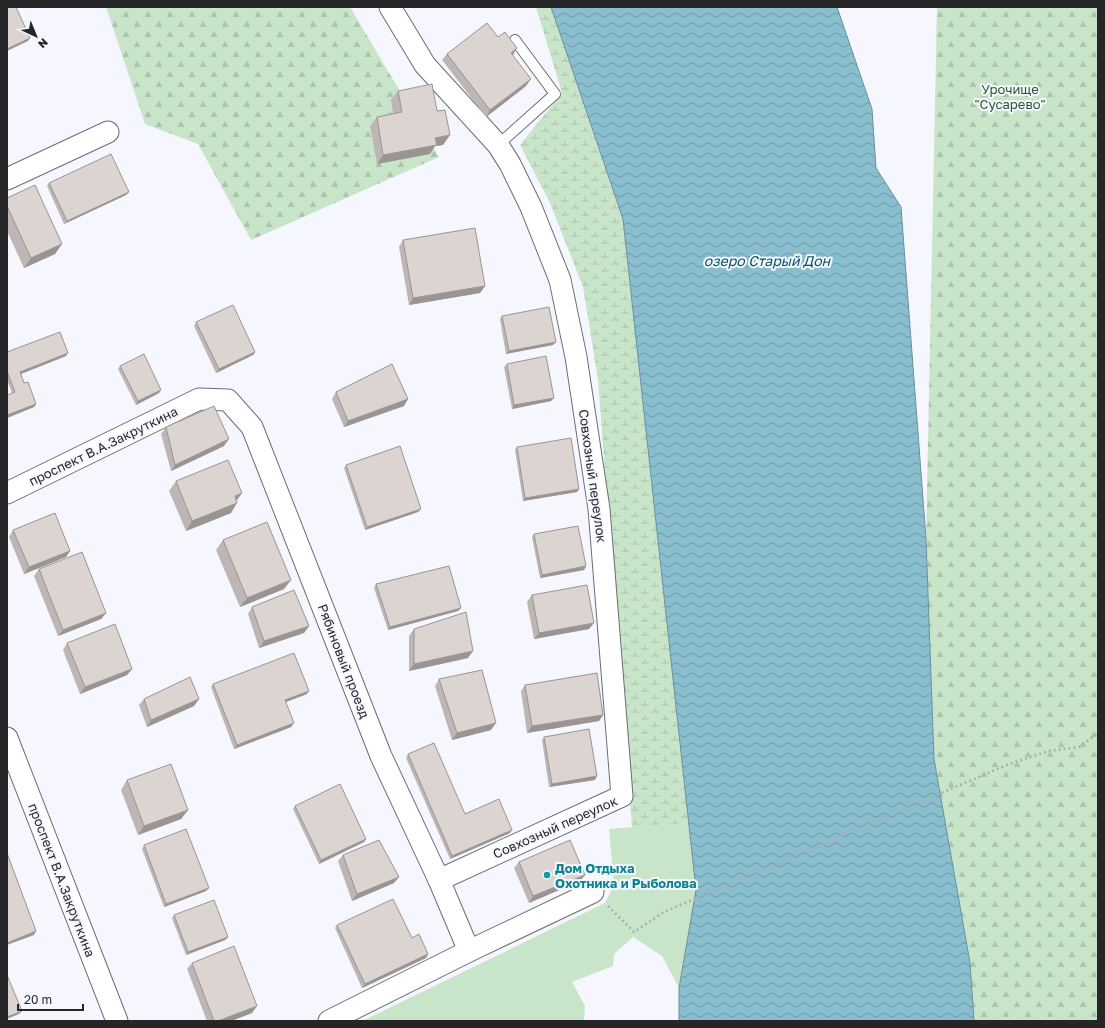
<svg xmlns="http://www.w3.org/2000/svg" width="1105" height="1028" font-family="'Golos Text',sans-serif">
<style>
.green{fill:#c8e5ca}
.forest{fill:url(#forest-firs)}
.wetland{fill:url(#wetland-marsh)}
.water{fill:url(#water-waves);stroke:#6b909d}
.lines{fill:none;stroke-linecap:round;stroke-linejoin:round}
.lane-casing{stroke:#6c6d73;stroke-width:12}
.street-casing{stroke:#6c6d73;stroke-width:23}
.path{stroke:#acadb3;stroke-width:2.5;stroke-dasharray:2 3;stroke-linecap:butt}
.lane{stroke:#fff;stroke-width:10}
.street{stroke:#fff;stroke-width:21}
.wall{fill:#bdb6b4}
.shaded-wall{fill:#9a9492}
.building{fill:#dcd4d1;stroke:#9a9492}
.culture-dot{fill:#0f9aa8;stroke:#f6f7fe;stroke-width:1.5}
.labels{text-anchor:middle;stroke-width:4;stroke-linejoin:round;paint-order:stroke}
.park-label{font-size:13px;fill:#24592e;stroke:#f6f7fe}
.street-label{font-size:13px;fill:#262629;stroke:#f6f7fe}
.culture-label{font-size:13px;font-weight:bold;fill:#0d838f;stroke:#f6f7fe;text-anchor:start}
.water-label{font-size:14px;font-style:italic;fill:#085466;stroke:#f6f7fe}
</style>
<defs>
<pattern id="forest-firs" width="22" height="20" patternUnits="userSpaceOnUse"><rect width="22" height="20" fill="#c8e5ca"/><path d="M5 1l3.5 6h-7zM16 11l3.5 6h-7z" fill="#acc4ae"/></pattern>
<pattern id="wetland-marsh" width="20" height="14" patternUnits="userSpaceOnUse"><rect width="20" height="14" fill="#c8e5ca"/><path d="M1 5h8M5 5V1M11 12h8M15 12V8" fill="none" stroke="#acc4ae"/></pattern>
<pattern id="water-waves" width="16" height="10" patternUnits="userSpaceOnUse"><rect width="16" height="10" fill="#89becf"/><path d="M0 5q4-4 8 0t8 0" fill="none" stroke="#709aa8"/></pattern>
</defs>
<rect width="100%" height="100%" fill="#f6f7fe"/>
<!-- green -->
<path class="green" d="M689 823 696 890 679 988 662 956 633 937 614 954 613 966 572 982 585 1006 584 1021H362L605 903 614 885 609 829Z"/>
<!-- forest -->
<g class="forest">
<path d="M106 7H350L439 157 251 240 198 144 145 124Z"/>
<path d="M937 7H1098V1021H974L970 963 934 759 926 539Z"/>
</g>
<!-- wetland -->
<path class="wetland" d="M536 7H551L623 219 689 823 632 828 598 380 583 287 550 203 520 145 562 93Z"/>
<!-- water -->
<path class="water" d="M551 7H837L872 109 876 168 901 207 926 539 934 759 970 963 974 1021H679V988L696 890 623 219Z"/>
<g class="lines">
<defs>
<path id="lane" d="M498 145 555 94 515 40"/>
<g id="street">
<path d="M390 7 425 65 498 145 510 164 531 207 560 280 576 357 599 509 622 796 439 880"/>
<path d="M7 179 108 132"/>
<path d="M7 493 199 399 228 400 252 427 381 756 439 880 469 951"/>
<path d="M7 738 117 1021"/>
<path d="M329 1021 469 951 593 892"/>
</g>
</defs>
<!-- lane casing -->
<use href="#lane" class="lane-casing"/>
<!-- street casing -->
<use href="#street" class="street-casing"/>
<!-- path -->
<path class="path" d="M608 906 634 932 664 912 1009 764 1049 751 1079 747 1098 733"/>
<!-- lane -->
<use href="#lane" class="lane"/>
<!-- street -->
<use href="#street" class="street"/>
</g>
<!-- wall -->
<g class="wall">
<path d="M447 54 512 55 526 86 486 117 442 60Z"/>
<path d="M398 91 443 145 435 146 430 154 377 164 370 126 377 117 393 113 391 100Z"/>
<path d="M49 183 129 192 126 195 64 224 47 186Z"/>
<path d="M7 198 62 244 55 254 24 268 7 231Z"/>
<path d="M403 240 485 286 480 293 409 305 399 247Z"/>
<path d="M502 316 553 345 506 354 500 319Z"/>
<path d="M196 322 255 352 253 355 216 373 194 326Z"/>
<path d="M7 352 66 356 21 374 24 383 36 404 34 407 7 418V395L12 393 7 380Z"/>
<path d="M507 364 554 398 551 401 512 409 504 367Z"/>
<path d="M120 366 159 393 136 405 118 369Z"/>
<path d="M336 392 404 406 344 427 332 399Z"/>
<path d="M166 427 224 446 171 471 161 434Z"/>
<path d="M517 447 579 489 577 492 523 501 515 450Z"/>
<path d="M346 465 418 512 365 530 344 468Z"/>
<path d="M176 481 237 501 231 513 186 531 169 491Z"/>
<path d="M13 530 70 551 66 557 24 574 9 537Z"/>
<path d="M534 534 586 566 584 570 540 578 532 537Z"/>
<path d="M223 540 284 589 240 607 216 550Z"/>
<path d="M39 569 106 613 101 619 58 636 34 576Z"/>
<path d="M376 584 461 608 458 611 388 630 374 588Z"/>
<path d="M532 595 589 629 534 639 527 602Z"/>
<path d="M252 607 309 626 304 633 259 648 248 614Z"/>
<path d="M414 629 468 658 409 671V636Z"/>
<path d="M67 643 132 669 127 675 80 694 63 650Z"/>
<path d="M439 679 491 730 452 740 435 686Z"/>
<path d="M213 684 307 694 286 702 291 727 234 749 211 687Z"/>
<path d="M525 685 603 715 599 721 527 733 521 691Z"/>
<path d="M144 699H199L194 706 147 727 139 705Z"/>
<path d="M544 737 595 780 549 787 542 740Z"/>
<path d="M408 754 465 814 510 833 450 859 406 758Z"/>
<path d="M127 780 188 810 181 819 138 835 121 790Z"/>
<path d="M295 806 366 839 364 842 319 864 293 809Z"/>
<path d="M144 845 206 891 164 907 142 849Z"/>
<path d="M343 855 394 883 352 901 338 861Z"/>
<path d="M519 862 585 875 580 881 529 903 514 868Z"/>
<path d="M174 915 228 937 225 940 186 955 172 918Z"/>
<path d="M337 925 412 938 428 954 426 958 362 988 335 928Z"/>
<path d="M192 963 252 1013 231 1021H207L187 969Z"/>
</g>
<!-- shaded-wall -->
<g class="shaded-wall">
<path d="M30 38 28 41 7 51V49Z"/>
<path d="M517 48 513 55 506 60 511 53Z"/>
<path d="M531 79 526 86 486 117 490 110Z"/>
<path d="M450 135 443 145 435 146 430 154 377 164 383 155 435 138Z"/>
<path d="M129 192 126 195 64 224 67 221Z"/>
<path d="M62 244 55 254 24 268 31 258Z"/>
<path d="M485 286 480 293 409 305 413 298Z"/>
<path d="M556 342 553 345 506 354 509 351Z"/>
<path d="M255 352 253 355 216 373 219 369Z"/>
<path d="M68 353 66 356 18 375 20 372Z"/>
<path d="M161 390 159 393 136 405 138 401Z"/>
<path d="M554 398 551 401 512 409 514 405Z"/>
<path d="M408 399 404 406 344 427 348 421Z"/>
<path d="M36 404 34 407 7 418V415Z"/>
<path d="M229 439 224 446 171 471 175 465Z"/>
<path d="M579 489 577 492 523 501 525 498Z"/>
<path d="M242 493 235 503V496Z"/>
<path d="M237 503 231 513 186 531 192 521Z"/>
<path d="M421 509 418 512 365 530 367 527Z"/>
<path d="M70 551 66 557 24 574 29 567Z"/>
<path d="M586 566 584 570 540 578 542 575Z"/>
<path d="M291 580 284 589 240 607 247 598Z"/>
<path d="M461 608 458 611 388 630 390 627Z"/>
<path d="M106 613 101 619 58 636 63 630Z"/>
<path d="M594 623 589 629 534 639 539 633Z"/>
<path d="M309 626 304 633 259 648 264 641Z"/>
<path d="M473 651 468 658 409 671 414 664Z"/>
<path d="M132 669 127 675 80 694 85 687Z"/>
<path d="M309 691 307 694 283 703 285 700Z"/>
<path d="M199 699 194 706 147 727 151 720Z"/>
<path d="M603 715 599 721 527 733 532 726Z"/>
<path d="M294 723 291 727 234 749 237 745Z"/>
<path d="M496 723 491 730 452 740 457 733Z"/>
<path d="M597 776 595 780 549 787 552 784Z"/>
<path d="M188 810 181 819 138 835 144 826Z"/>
<path d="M512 830 510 833 450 859 452 856Z"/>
<path d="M366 839 364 842 319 864 321 860Z"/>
<path d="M585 875 580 881 529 903 533 896Z"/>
<path d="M399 877 394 883 352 901 357 894Z"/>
<path d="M209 888 206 891 164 907 166 904Z"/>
<path d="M36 931 34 935 7 945V943Z"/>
<path d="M228 937 225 940 186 955 188 952Z"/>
<path d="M428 954 426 958 362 988 365 984Z"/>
<path d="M257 1006 252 1013 231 1021H218Z"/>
<path d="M22 1011 19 1014 7 1019V1017Z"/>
</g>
<!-- building -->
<g class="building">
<path d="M7 7H16L30 38 7 49Z"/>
<path d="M487 23 498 37 505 32 517 48 511 53 531 79 490 110 447 54Z"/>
<path d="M432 84 437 111 445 110 450 135 435 138 437 145 383 155 377 117 402 112 398 91Z"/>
<path d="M111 154 129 192 67 221 49 183Z"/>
<path d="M35 185 62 244 31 258 7 206V198Z"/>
<path d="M475 228 485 286 413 298 403 240Z"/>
<path d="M233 305 255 352 219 369 196 322Z"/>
<path d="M549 307 556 342 509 351 502 316Z"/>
<path d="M60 332 68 353 20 372 24 383 28 382 36 404 7 415V395L15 392 7 371V352Z"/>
<path d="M144 354 161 390 138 401 120 366Z"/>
<path d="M546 356 554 398 514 405 507 364Z"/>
<path d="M392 364 408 399 348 421 336 392Z"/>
<path d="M214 406 229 439 175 465 166 427Z"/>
<path d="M571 438 579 489 525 498 517 447Z"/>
<path d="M400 446 421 509 367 527 346 465Z"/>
<path d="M228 460 242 493 235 496 237 503 192 521 176 481Z"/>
<path d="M55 513 70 551 29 567 13 530Z"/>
<path d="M267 522 291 580 247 598 223 540Z"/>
<path d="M578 526 586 566 542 575 534 534Z"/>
<path d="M82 552 106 613 63 630 39 569Z"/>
<path d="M449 566 461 608 390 627 376 584Z"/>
<path d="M587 585 594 623 539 633 532 595Z"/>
<path d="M294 590 309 626 264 641 252 607Z"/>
<path d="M466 612 473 651 414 664V629Z"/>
<path d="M115 624 132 669 85 687 67 643Z"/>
<path d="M294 653 309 691 285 700 294 723 237 745 213 684Z"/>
<path d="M482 670 496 723 457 733 439 679Z"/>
<path d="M597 673 603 715 532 726 525 685Z"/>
<path d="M190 677 199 699 151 720 144 699Z"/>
<path d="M589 729 597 776 552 784 544 737Z"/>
<path d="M434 743 465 814 499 799 512 830 452 856 408 754Z"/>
<path d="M171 764 188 810 144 826 127 780Z"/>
<path d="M340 784 366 839 321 860 295 806Z"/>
<path d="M186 829 209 888 166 904 144 845Z"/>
<path d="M379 840 399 877 357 894 343 855Z"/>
<path d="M570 840 585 875 533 896 519 862Z"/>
<path d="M7 853 36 931 7 943Z"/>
<path d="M393 899 412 938 419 934 428 954 365 984 337 925Z"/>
<path d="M214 900 228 937 188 952 174 915Z"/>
<path d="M234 946 257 1006 218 1021H214L192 963Z"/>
<path d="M7 975 22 1011 7 1017Z"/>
</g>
<!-- markers -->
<circle class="culture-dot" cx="547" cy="875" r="4"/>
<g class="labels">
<!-- park labels -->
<g class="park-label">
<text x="1010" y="94">Урочище<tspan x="1010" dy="15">"Сусарево"</tspan></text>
</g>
<!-- street labels -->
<g class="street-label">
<text transform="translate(103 446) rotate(-26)" y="5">проспект В.А.Закруткина</text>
<text transform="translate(593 476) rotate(82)" y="5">Совхозный переулок</text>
<text transform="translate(344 661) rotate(69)" y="5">Рябиновый проезд</text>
<text transform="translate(555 827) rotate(-24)" y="5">Совхозный переулок</text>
<text transform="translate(62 880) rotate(69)" y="5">проспект В.А.Закруткина</text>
</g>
<!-- culture labels -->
<g class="culture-label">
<text x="555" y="873">Дом Отдыха<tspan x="555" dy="15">Охотника и Рыболова</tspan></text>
</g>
<!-- water labels -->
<g class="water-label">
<text x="767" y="266">озеро Старый Дон</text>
</g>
</g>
<!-- border -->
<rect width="1105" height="1028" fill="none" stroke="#262629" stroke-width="16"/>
<!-- north arrow -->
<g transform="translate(36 36) rotate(136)" stroke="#f6f7fe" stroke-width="3" paint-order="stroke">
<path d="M0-3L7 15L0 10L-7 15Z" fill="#262629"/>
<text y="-6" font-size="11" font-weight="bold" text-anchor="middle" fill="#262629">N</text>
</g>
<!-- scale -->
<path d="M18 1004v6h65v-6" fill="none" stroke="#262629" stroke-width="2"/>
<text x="24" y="1004" font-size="12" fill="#262629" stroke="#f6f7fe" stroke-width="3" paint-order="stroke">20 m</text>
</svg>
